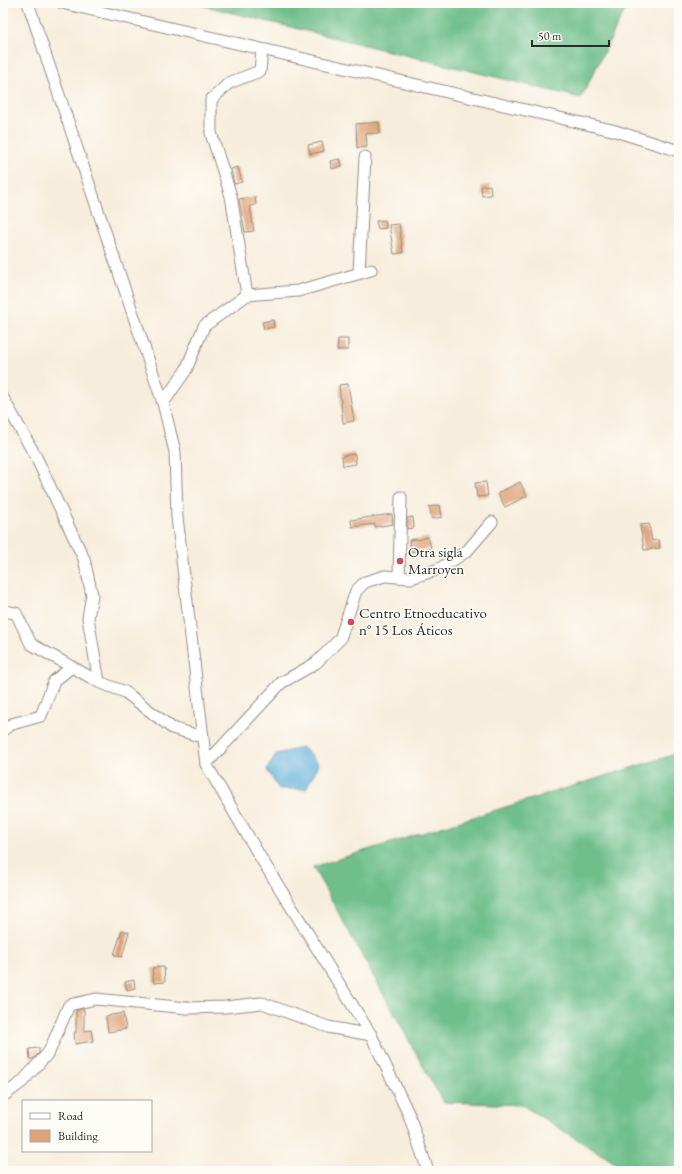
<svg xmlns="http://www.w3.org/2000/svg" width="682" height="1174" font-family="'EB Garamond',serif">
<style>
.forest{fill:#6fbf8b;stroke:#4d755b}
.water{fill:#5eb0d9;stroke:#446e82}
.building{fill:#e0a276}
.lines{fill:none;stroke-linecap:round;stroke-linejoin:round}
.minor-casing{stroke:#918c84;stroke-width:13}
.minor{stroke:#fff;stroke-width:11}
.poi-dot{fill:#d1495b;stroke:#fdfcf7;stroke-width:1.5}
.labels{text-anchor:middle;stroke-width:3;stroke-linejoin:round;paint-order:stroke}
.poi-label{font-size:15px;fill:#2b2b2b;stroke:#fdfcf7;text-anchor:start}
</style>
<rect width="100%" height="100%" fill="#fdfcf7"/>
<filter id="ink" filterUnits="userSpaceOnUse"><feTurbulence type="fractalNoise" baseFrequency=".025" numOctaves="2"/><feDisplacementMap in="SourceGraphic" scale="8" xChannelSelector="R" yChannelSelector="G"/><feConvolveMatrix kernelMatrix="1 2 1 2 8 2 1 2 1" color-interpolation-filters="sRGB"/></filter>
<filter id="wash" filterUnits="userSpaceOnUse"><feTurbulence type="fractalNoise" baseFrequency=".012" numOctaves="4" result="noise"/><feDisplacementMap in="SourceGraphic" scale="16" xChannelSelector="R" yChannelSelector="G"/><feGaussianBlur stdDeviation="0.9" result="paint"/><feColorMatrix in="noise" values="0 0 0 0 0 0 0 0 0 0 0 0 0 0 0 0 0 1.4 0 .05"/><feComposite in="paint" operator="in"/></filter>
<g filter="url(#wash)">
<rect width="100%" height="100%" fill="#f7eddc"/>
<!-- forest -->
<g class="forest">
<path d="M192 3H643L624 12 581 98Z"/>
<path d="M679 753V1171H628L522 1105 443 1102 313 867Z"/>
</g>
<!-- water -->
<path class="water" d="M303 747 319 764 306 789H279L267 770 276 754Z"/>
<g id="blocks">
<!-- building -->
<g class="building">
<path d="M379 122 380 133 366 134 367 147 357 148 356 124Z"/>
<path d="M322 142 324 151 310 154 308 145Z"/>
<path d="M340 159 342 166 332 169 330 161Z"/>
<path d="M238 167 242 182 234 184 231 169Z"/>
<path d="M490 185 491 195 482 196 481 186Z"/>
<path d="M255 197 256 205 250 206 254 231 245 232 239 199Z"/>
<path d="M385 220 386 228 378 229 376 221Z"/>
<path d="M399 224 403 253 394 254 389 225Z"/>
<path d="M273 320 274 327 264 329 262 322Z"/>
<path d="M338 339H348V350H337Z"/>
<path d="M348 384 354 421 343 423 339 385Z"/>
<path d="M355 454 356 464 343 466 342 456Z"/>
<path d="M486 482 488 496 477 497 475 483Z"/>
<path d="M520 482 527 496 505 507 498 493Z"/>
<path d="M440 505 442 517 432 519 429 507Z"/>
<path d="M392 514 393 524 375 527V524L352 527 351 520Z"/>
<path d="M413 517 414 528 407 529V518Z"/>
<path d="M649 524 652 541 659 540 660 548 644 550 640 525Z"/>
<path d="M428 537 431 548 411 552 409 540 417 539 418 540Z"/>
<path d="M122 930 129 932 122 957 114 955Z"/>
<path d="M164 967 165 982 154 983 152 968Z"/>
<path d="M134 980 135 988 127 990 125 982Z"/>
<path d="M81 1009H84V1031L91 1030 93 1041 75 1044 74 1033 76 1032V1011Z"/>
<path d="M123 1013 126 1029 108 1032 106 1016Z"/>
<path d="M39 1048V1053L33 1059H30L29 1049Z"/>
</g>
</g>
</g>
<g filter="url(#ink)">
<use href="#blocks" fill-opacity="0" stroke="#918c84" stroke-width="1"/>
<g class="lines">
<defs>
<g id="minor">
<path d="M28 3 163 403 175 452 177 517 206 764 259 855 371 1035 409 1115 428 1171"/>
<path d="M62 3 612 130 679 151"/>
<path d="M359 273 365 157"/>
<path d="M247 295 231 196 211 133V100L229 83 260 71 262 50"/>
<path d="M3 398 36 457 84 559 92 595 88 618 99 682"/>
<path d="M163 403 186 370 204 326 247 295 298 291 371 270"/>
<path d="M399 577 401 497"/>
<path d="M3 611 16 613 31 644 99 682 125 692 172 728 202 737"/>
<path d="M3 730 12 724 41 716 54 681 72 667"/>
<path d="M206 764 281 683 316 663 340 639 356 591 365 582 385 576 411 578 439 569 467 551 492 522"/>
<path d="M3 1096 22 1082 49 1052 69 1005 96 999 187 1008 225 1007 262 1003 328 1027 371 1035"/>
</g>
</defs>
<!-- minor casing -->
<use href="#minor" class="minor-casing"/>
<!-- minor -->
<use href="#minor" class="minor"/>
</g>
</g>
<!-- markers -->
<g class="poi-dot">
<circle cx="400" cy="561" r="4"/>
<circle cx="351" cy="622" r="4"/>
</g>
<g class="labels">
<!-- poi labels -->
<g class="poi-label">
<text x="408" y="557">Otra sigla<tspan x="408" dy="17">Marroyen</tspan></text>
<text x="359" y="618">Centro Etnoeducativo<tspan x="359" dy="17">n° 15 Los Áticos</tspan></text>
</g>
</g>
<!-- margin -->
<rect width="682" height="1174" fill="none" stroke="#fdfcf7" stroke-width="16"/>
<!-- legend -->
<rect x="22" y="1100" width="130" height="52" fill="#fdfcf7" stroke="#a9a8a5"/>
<rect x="30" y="1113" width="20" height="6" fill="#ffffff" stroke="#a9a8a5"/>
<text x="58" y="1120" font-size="12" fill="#2b2b2b">Road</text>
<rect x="30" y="1130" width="20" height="12" fill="#e0a276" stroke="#a9a8a5"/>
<text x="58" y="1140" font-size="12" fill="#2b2b2b">Building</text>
<!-- scale -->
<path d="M532 40v6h77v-6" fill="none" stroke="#2b2b2b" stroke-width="2"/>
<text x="538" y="40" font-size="12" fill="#2b2b2b" stroke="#fdfcf7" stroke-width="3" paint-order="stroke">50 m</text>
</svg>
